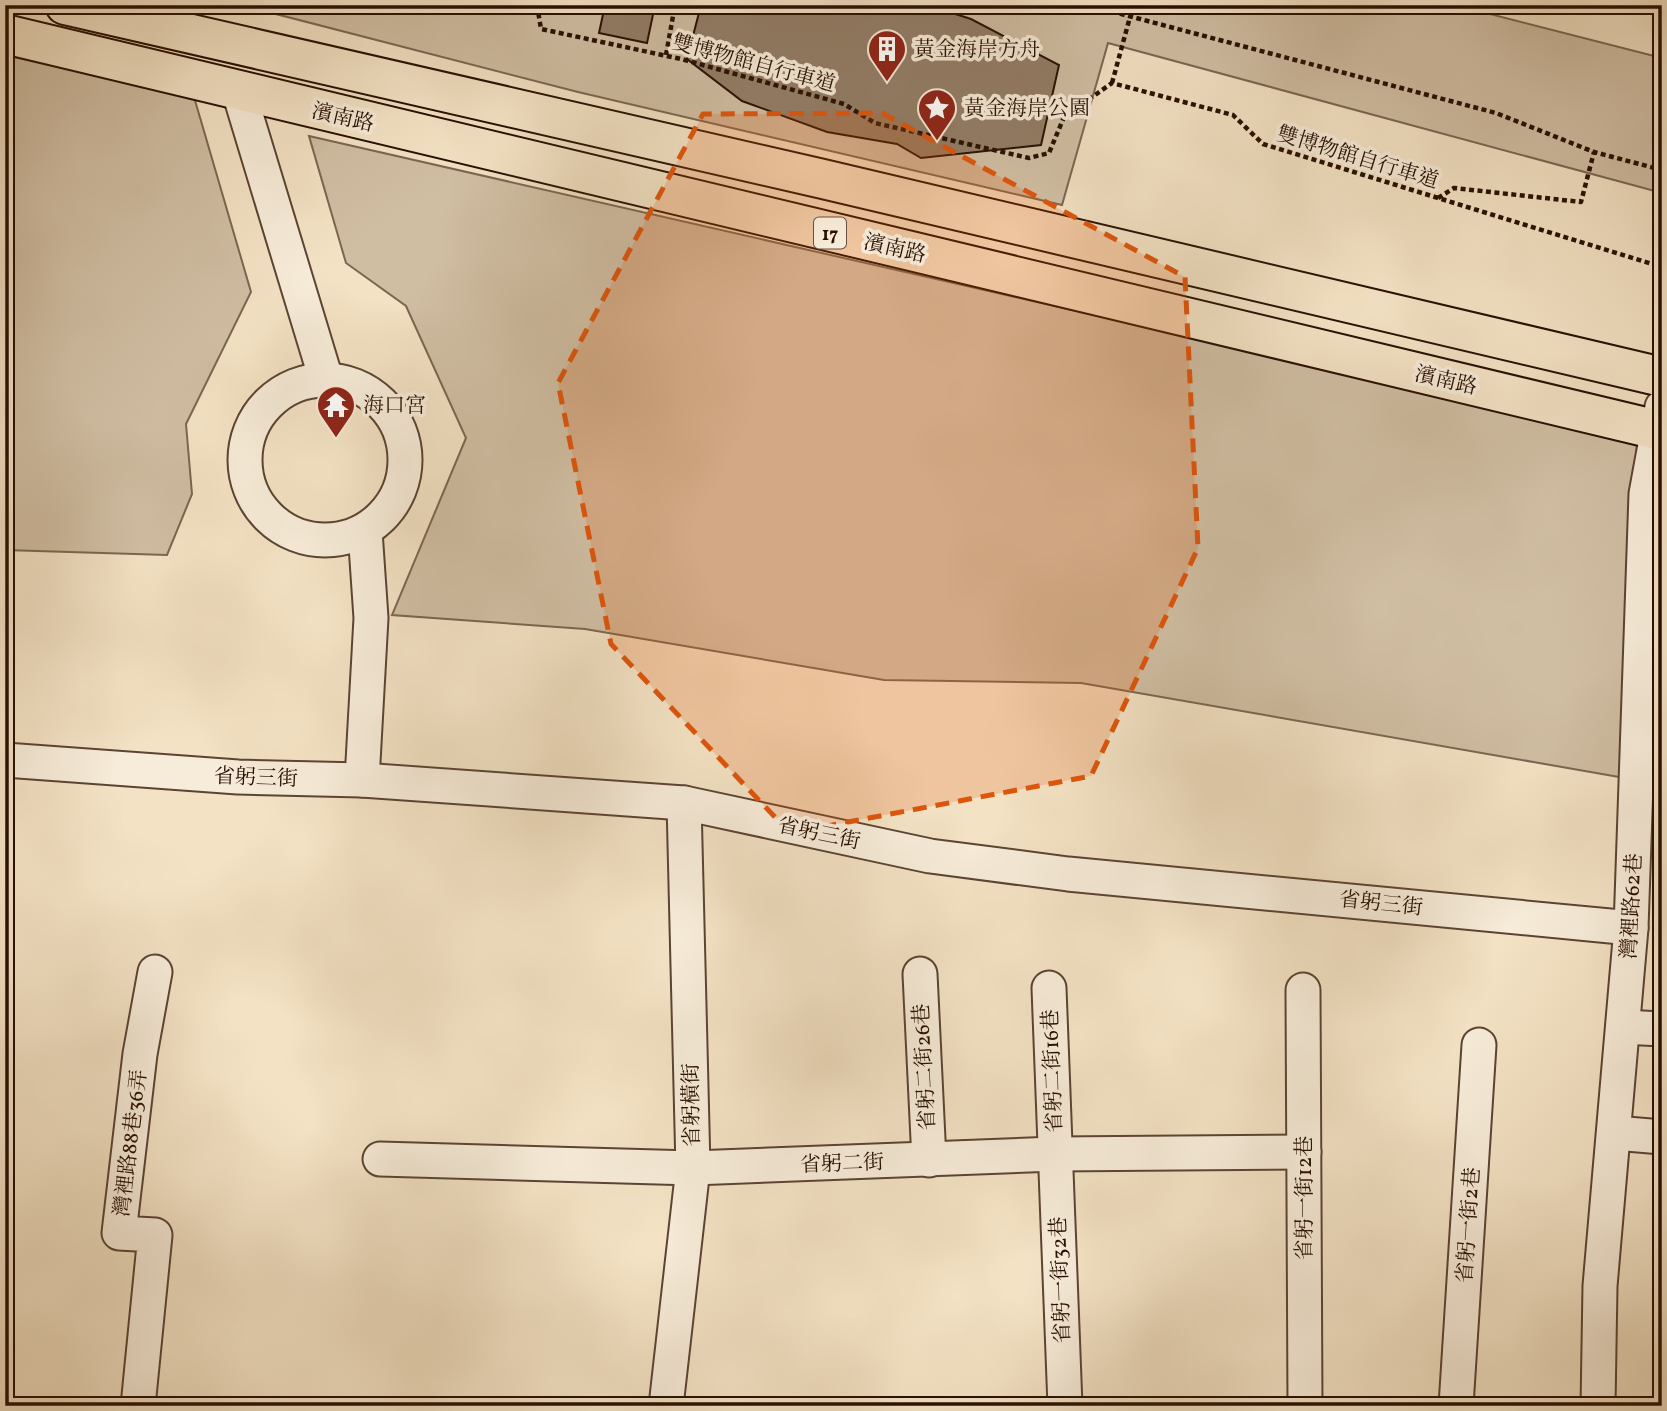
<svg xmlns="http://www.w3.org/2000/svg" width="1667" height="1411" font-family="Vollkorn,'Noto Serif TC',serif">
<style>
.green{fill:#d0bea3;stroke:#7c6652;stroke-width:2}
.building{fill:#927d67;stroke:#280f02;stroke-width:2}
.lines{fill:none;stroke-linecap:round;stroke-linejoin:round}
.minor-casing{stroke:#5b4432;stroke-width:37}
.major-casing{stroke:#280f02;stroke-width:42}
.path{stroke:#280f02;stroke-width:4.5;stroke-dasharray:5 3.5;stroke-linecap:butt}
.minor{stroke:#f7ecd9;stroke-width:33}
.major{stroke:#f3e2c4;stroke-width:38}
.marked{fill:#de550c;fill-opacity:0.2;stroke:#de550c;stroke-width:5;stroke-dasharray:14 9;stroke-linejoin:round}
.labels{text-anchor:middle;stroke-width:7;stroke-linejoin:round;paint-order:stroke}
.shield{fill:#f7ecd9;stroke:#665142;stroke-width:2}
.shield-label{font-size:19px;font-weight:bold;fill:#280f02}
.poi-label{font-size:21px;fill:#280f02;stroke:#f7ecd9;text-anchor:start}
.street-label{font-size:21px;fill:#280f02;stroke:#f7ecd9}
</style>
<rect width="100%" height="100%" fill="#f3e2c4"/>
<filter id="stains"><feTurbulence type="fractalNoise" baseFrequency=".00286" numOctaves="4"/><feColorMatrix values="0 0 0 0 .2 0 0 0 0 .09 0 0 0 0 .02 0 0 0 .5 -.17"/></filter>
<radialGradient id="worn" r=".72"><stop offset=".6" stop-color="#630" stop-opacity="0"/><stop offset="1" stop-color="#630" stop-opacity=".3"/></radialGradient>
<!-- green -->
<g class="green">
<path d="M241 5H1455L1662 58V193L1108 43 1062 205 578 92Z"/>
<path d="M5 55 194 97 251 292 186 424 192 494 167 555 5 550Z"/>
<path d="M309 136 1637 439 1625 778 1081 683 884 680 585 629 392 615 466 438 406 306 346 263Z"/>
</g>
<!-- building -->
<g class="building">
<path d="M605 5H655L647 43 599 33Z"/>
<path d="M701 5H927L971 19 1059 65 1041 145 921 158 897 144 827 132 742 101 687 59Z"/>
</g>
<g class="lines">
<defs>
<g id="minor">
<path d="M239 92 326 379"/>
<circle cx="325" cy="460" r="80"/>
<path d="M5 760 238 777 362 780 684 803 930 856 1068 874 1631 928"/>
<path d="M362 780 371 618 365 531"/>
<path d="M920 974 929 1160"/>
<path d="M1049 988 1065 1406"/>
<path d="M1303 990 1305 1406"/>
<path d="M1623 1027 1662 1029"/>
<path d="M1615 1133 1662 1137"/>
<path d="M380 1159 693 1168 1055 1154 1304 1152"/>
<path d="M138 1406 155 1235 119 1233 140 1054 155 972"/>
<path d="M666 1406 693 1168 684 803"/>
<path d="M1456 1406 1479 1045"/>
<path d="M1598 1406 1600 1286 1631 928 1646 494 1662 407"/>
</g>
<g id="major">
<path d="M65 5 823 179 1662 377"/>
<path d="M5 34 1662 431"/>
</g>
</defs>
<!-- minor casing -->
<use href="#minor" class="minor-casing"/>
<!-- major casing -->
<use href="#major" class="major-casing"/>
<!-- path -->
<g class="path">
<path d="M537 5 541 29 681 59 844 104 875 123 1029 158 1049 153 1064 117 1112 83 1233 115 1263 144 1662 267"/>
<path d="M1087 5 1496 113 1594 152 1662 170"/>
<path d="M666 55 675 5"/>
<path d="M1112 83 1130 17"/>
<path d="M1438 198 1454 188 1581 202 1594 152"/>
</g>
<!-- minor -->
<use href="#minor" class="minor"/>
<!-- major -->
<use href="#major" class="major"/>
</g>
<!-- marked area -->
<path class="marked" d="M882 113 1185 277 1198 548 1091 776 790 833 611 644 558 383 703 114Z"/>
<!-- icons -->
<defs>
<symbol id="building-pin" viewBox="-11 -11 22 30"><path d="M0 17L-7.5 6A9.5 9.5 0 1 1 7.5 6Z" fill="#8f2418" stroke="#f7ecd9"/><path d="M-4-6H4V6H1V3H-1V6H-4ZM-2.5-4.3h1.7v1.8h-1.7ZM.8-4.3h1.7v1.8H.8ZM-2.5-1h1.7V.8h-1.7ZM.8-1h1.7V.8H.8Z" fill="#fff"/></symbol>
<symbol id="sight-pin" viewBox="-11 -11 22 30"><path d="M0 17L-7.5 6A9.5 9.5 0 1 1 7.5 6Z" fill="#8f2418" stroke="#f7ecd9"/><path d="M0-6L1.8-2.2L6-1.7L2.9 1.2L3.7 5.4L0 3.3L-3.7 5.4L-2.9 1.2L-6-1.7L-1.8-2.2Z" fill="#fff"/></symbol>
<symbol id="temple-pin" viewBox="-11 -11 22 30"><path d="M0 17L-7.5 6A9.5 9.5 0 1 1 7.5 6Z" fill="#8f2418" stroke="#f7ecd9"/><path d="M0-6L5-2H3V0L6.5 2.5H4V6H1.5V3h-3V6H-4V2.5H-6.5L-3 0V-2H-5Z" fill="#fff"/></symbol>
</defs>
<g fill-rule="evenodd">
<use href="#building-pin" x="865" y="27" width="44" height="60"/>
<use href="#sight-pin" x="915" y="86" width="44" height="60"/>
<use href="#temple-pin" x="314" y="383" width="44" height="60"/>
</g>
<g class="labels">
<!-- shield labels -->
<rect class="shield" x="814" y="217.5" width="32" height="31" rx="5"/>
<g class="shield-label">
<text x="830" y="240">17</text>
</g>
<!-- poi labels -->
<g class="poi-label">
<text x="914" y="56">黃金海岸方舟</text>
<text x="964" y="115">黃金海岸公園</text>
<text x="363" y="412">海口宮</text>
</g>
<!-- street labels -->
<g class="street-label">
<text transform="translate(754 63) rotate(15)" y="7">雙博物館自行車道</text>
<text transform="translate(343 117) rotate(13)" y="7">濱南路</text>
<text transform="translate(1358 157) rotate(17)" y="7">雙博物館自行車道</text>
<text transform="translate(895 248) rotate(13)" y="7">濱南路</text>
<text transform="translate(1446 380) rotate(13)" y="7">濱南路</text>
<text transform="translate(256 777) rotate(2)" y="7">省躬三街</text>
<text transform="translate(819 833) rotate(12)" y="7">省躬三街</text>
<text transform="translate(1381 903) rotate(6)" y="7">省躬三街</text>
<text transform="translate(1631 906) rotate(-87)" y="7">灣裡路62巷</text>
<text transform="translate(924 1067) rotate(-93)" y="7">省躬二街26巷</text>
<text transform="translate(1052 1071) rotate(-92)" y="7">省躬二街16巷</text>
<text transform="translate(691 1105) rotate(-91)" y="7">省躬橫街</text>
<text transform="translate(130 1143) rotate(-83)" y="7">灣裡路88巷36弄</text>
<text transform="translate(842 1163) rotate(-2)" y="7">省躬二街</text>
<text transform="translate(1304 1198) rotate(-90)" y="7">省躬一街12巷</text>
<text transform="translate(1468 1225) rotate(-86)" y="7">省躬一街2巷</text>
<text transform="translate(1060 1280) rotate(-92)" y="7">省躬一街32巷</text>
</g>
</g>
<!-- margin -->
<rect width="1667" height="1411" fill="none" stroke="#f3e2c4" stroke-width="28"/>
<rect x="7" y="7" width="1653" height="1397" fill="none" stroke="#280f02" stroke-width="3.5"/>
<rect x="14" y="14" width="1639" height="1383" fill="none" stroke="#280f02" stroke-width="2"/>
<rect width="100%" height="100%" filter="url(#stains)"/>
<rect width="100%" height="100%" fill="url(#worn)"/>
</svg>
